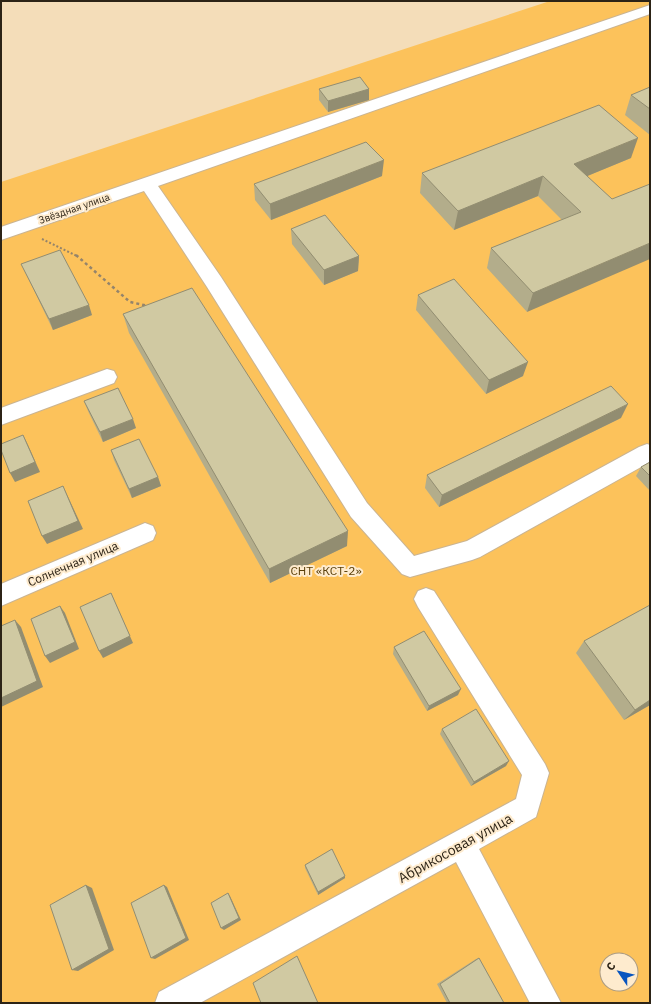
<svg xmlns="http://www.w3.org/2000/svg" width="651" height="1004" font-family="'IBM Plex Sans',sans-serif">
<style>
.green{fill:#fcc25b;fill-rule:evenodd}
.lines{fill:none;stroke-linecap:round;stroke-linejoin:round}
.minor-casing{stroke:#cab492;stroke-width:2}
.path-far1{stroke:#94846b;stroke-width:2;stroke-dasharray:2 2;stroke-linecap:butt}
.path{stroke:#94846b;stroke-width:2.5;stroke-dasharray:3 3;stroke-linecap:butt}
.minor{fill:#fff;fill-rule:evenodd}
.wall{fill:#b3ad8b}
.shaded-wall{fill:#928d71}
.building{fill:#d0c9a2;stroke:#928d71}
.labels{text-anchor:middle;stroke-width:4;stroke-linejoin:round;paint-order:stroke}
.far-street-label{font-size:10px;fill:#2c2316;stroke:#feebce}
.street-label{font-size:12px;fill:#2c2316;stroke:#feebce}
.park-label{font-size:12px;fill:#583e09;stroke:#feebce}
.near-street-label{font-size:14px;fill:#2c2316;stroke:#feebce}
</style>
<rect width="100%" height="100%" fill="#f4ddb9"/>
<!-- green -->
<path class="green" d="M550 1H650V1003H1V182ZM607 960H631V984H607Z"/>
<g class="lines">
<defs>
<g id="minor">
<path d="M650 5V14L158 186 221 277 367 503 414 556 467 541 639 447 647 444 650 445V462L480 557 472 560 410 577 402 574 351 517 207 287 144 191 1 240V227Z"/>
<path d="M107 369 114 371 117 377 114 383 1 425V408Z"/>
<path d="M145 523 153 526 156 533 153 540 1 606V584Z"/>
<path d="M426 588 434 591 545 764 549 773 536 817 479 849 561 1003H530L456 862 200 1003H155L159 992 516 799 522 775 418 607 414 599 418 591Z"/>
</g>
</defs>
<!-- minor casing -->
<use href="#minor" class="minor-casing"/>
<!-- path-far1 -->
<path class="path-far1" d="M42 239 77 256"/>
<!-- path -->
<path class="path" d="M76 255 130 302 148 306"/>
<!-- minor -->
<use href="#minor" class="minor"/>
</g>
<!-- wall -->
<g class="wall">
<path d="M650 87V135L625 115 631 95Z"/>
<path d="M319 89H369V100L328 112 319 100Z"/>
<path d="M631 158 587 176 612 199 527 312 487 268 491 248 562 220 538 196 454 230 420 193 422 173Z"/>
<path d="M382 176 271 220 255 200 254 184Z"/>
<path d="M291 229 359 256 358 271 324 285 292 244Z"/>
<path d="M21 264 92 315 53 330 26 274Z"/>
<path d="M418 295 523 376 486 394 416 310Z"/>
<path d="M123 314 347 546 270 583 129 333Z"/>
<path d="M84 401 136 428 103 442 88 411Z"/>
<path d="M621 418 439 507 425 488 427 475Z"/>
<path d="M111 450 158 477 161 486 132 498 114 460Z"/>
<path d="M650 462V491L636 476 641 467Z"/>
<path d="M650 605V705L624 720 576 653 584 641Z"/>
<path d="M394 647 458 695 427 711 393 654Z"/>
<path d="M442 729 506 766 471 786 440 734Z"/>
<path d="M305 865 345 876V878L318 895 305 868Z"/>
<path d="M479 958 504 1003H447L437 984 476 959Z"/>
</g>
<!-- shaded-wall -->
<g class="shaded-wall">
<path d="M369 89V100L328 112V101Z"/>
<path d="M638 138 631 158 568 184 574 164Z"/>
<path d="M384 160 382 176 271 220 270 204Z"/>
<path d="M543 176 538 196 454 230 458 211Z"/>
<path d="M650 243V259L527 312 533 293Z"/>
<path d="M359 256 358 271 324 285V270Z"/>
<path d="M89 305 92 315 53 330 49 319Z"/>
<path d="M528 362 523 376 486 394 489 380Z"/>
<path d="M628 404 621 418 439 507 442 495Z"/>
<path d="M133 419 136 428 103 442 100 432Z"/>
<path d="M23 435 28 445 40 472 15 482 10 473Z"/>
<path d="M158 477 161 486 132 498 129 489Z"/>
<path d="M63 486 83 529 47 544 42 536Z"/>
<path d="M348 531 347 546 270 583 269 569Z"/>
<path d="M111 593 133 643 103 658 99 651Z"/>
<path d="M60 606 65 613 79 649 50 663 45 656Z"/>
<path d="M15 620 21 627 43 687 1 707V698Z"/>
<path d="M461 689 458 695 427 711 429 706Z"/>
<path d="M650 700V705L624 720 635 710Z"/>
<path d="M509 761 506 766 471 786 474 782Z"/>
<path d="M345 876V878L318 895V892Z"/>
<path d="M86 885 92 888 114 950 78 971 72 970Z"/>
<path d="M164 885 167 887 189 940 155 959 151 958Z"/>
<path d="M228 893 230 896 241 920 224 930 221 928Z"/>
</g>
<!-- building -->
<g class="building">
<path d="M360 77 369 89 328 101 319 89Z"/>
<path d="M650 87V109L631 95Z"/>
<path d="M599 105 638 138 574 164 612 199 650 184V243L533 293 491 248 581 212 543 176 458 211 422 173Z"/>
<path d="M366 142 384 160 270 204 254 184Z"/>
<path d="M325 215 359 256 324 270 291 229Z"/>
<path d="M60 250 89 305 49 319 21 264Z"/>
<path d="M454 279 528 362 489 380 418 295Z"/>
<path d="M192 288 348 531 269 569 123 314Z"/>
<path d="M611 386 628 404 442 495 427 475Z"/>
<path d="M118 388 133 419 100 432 84 401Z"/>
<path d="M23 435 35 462 10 473 1 450V444Z"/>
<path d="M139 439 158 477 129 489 111 450Z"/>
<path d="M650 462V476L641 467Z"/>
<path d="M63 486 78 521 42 536 28 501Z"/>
<path d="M111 593 130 636 99 651 80 607Z"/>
<path d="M650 605V700L635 710 584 641Z"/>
<path d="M60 606 75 642 45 656 31 619Z"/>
<path d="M15 620 37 681 1 698V626Z"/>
<path d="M424 631 461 689 429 706 394 647Z"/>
<path d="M476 709 509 761 474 782 442 729Z"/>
<path d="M332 849 345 876 318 892 305 865Z"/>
<path d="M86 885 109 949 72 970 50 905Z"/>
<path d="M164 885 186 938 151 958 131 903Z"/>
<path d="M228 893 239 918 221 928 211 903Z"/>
<path d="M297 956 318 1003H261L253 983Z"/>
<path d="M479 958 504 1003H450L440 984Z"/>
</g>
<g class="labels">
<!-- far-street labels -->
<g class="far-street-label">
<text transform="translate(74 208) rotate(-19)" y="4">Звёздная улица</text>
</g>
<!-- street labels -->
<g class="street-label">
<text transform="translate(73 564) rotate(-23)" y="4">Солнечная улица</text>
</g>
<!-- park labels -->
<g class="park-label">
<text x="326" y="575">СНТ «КСТ-2»</text>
</g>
<!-- near-street labels -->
<g class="near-street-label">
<text transform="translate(455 848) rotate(-29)" y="5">Абрикосовая улица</text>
</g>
</g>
<!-- border -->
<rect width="651" height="1004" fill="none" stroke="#2c2316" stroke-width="4"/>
<!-- north arrow -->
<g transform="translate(619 972) rotate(305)"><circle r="19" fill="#feebce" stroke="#aa9b84"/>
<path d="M0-3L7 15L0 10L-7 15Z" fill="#0855bf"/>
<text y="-6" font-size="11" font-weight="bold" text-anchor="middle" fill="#2c2316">С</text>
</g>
</svg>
